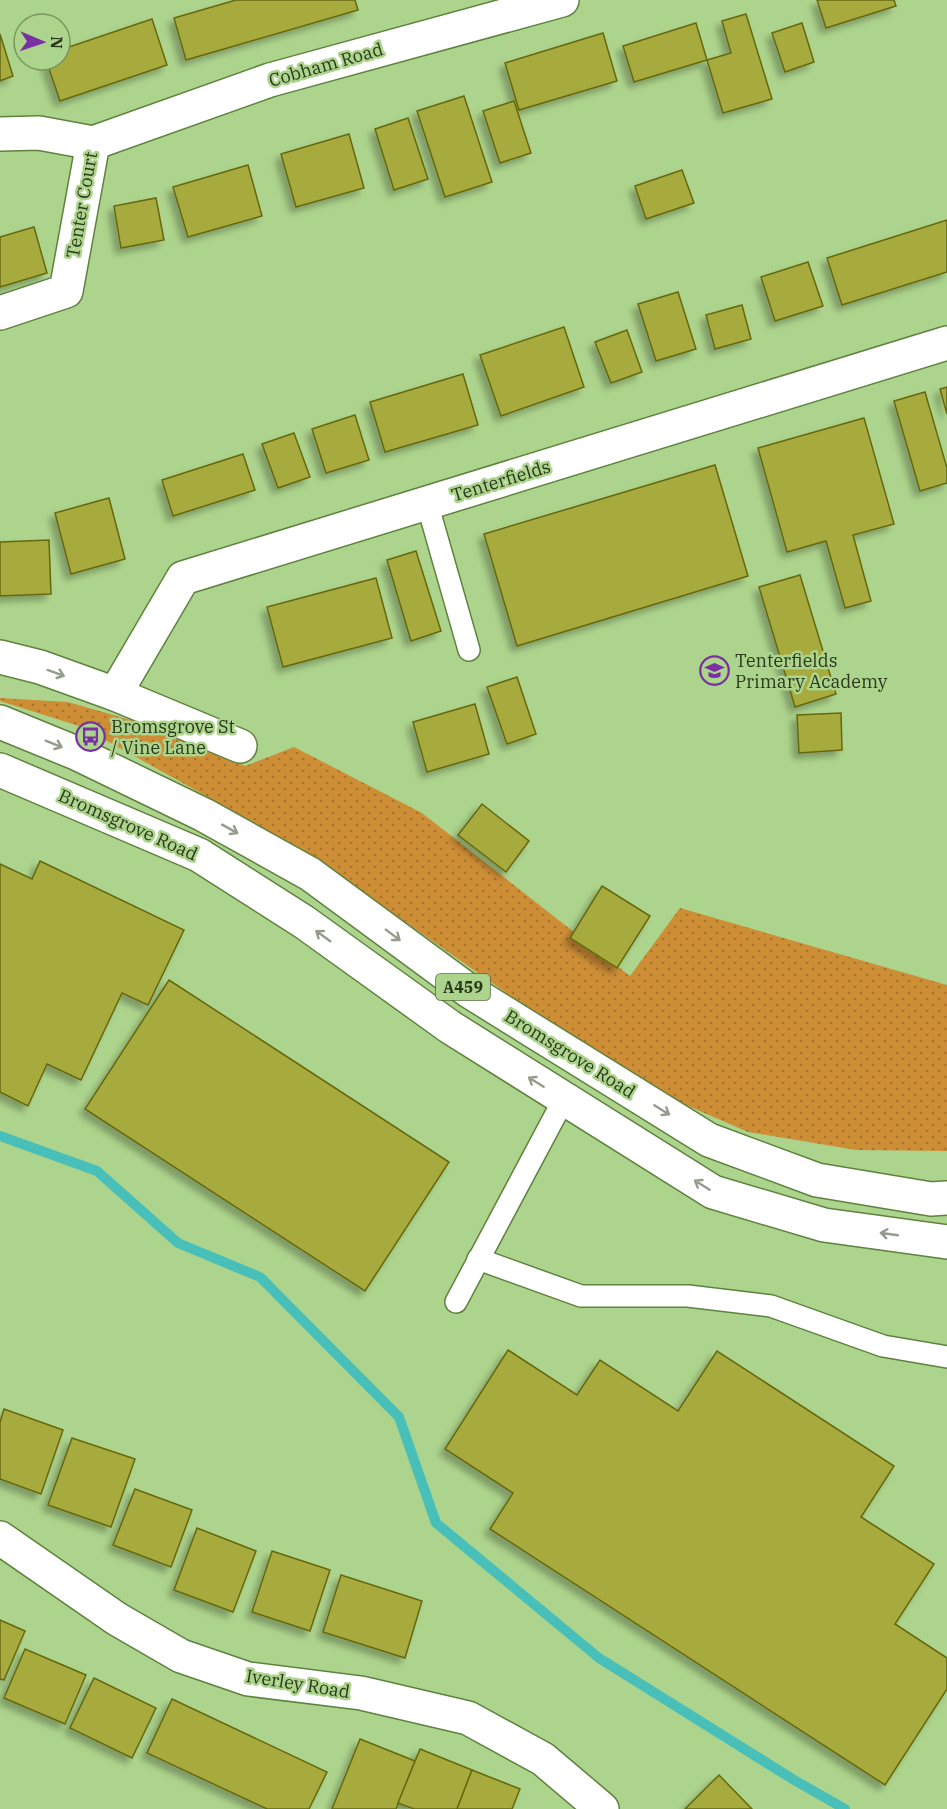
<svg xmlns="http://www.w3.org/2000/svg" width="947" height="1809" font-family="'IBM Plex Serif',serif">
<style>
.park{fill:url(#park-dots)}
.lines{fill:none;stroke-linecap:round;stroke-linejoin:round}
.stream{stroke:#49bfba;stroke-width:10}
.building{fill:#a7aa3c;stroke:#66680f;stroke-width:1.5;filter:url(#shadow)}
.lane-casing{stroke:#5f823e;stroke-width:24}
.street-casing{stroke:#5f823e;stroke-width:36}
.primary-casing{stroke:#5f823e;stroke-width:36}
.lane{stroke:#fff;stroke-width:21}
.street{stroke:#fff;stroke-width:33}
.primary{stroke:#fff;stroke-width:33}
.oneway{stroke:#949c8e}
.labels{text-anchor:middle;stroke-width:5;stroke-linejoin:round;paint-order:stroke}
.shield{fill:#add48c;stroke:#51683e;stroke-width:1.5}
.shield-label{font-size:16px;font-weight:bold;fill:#2a391c}
.street-label{font-size:18px;fill:#2a391c;stroke:#add48c}
.poi-label{font-size:18px;fill:#2a391c;stroke:#add48c;text-anchor:start}
</style>
<defs>
<pattern id="park-dots" width="8" height="8" patternUnits="userSpaceOnUse" patternTransform="scale(1.5)"><rect width="8" height="8" fill="#ce8e36"/><path d="M2 2h.1M6 6h.1" fill="none" stroke="#a7752d" stroke-width="1.8" stroke-linecap="round"/></pattern>
<filter id="shadow"><feDropShadow dx="-5.5" dy="5.5" stdDeviation="3" flood-color="#0004"/></filter>
</defs>
<rect width="100%" height="100%" fill="#add48c"/>
<!-- park -->
<path class="park" d="M0 698 68 702 155 727 245 766 294 747 422 813 630 976 680 908 947 985V1151L856 1150 748 1132 663 1095 572 1039 303 850 82 727 0 701Z"/>
<g class="lines">
<!-- stream -->
<path class="stream" d="M0 1136 97 1171 178 1243 260 1277 399 1417 436 1523 599 1658 794 1780 845 1809"/>
</g>
<!-- building -->
<g class="building">
<path d="M236 0H355L358 10 186 60 174 18Z"/>
<path d="M817 0H894L896 6 826 28Z"/>
<path d="M746 14 772 99 723 113 707 60 731 53 722 21Z"/>
<path d="M152 19 167 65 60 101 46 60H60V50Z"/>
<path d="M696 23 707 60 634 82 623 46Z"/>
<path d="M802 23 814 62 785 72 772 33Z"/>
<path d="M603 33 617 81 519 110 505 63Z"/>
<path d="M0 34 13 76 0 81Z"/>
<path d="M464 96 492 182 445 197 417 111Z"/>
<path d="M514 101 531 153 500 163 483 111Z"/>
<path d="M408 118 428 179 394 190 375 129Z"/>
<path d="M349 134 364 188 296 207 281 154Z"/>
<path d="M248 165 262 216 188 237 173 187Z"/>
<path d="M682 170 694 203 646 219 635 186Z"/>
<path d="M156 198 164 240 121 248 114 206Z"/>
<path d="M947 220V272L842 305 827 258Z"/>
<path d="M34 227 47 273 0 287V237Z"/>
<path d="M808 262 823 306 775 321 761 277Z"/>
<path d="M678 292 696 349 656 361 638 304Z"/>
<path d="M742 305 751 339 715 349 706 315Z"/>
<path d="M564 327 584 387 501 416 480 355Z"/>
<path d="M627 330 642 372 611 383 595 342Z"/>
<path d="M463 374 478 425 385 452 370 402Z"/>
<path d="M947 387V414L940 389Z"/>
<path d="M925 392 947 468V483L920 491 894 401Z"/>
<path d="M355 415 369 460 326 473 312 429Z"/>
<path d="M864 418 894 524 853 535 871 601 845 608 826 541 787 552 758 448Z"/>
<path d="M294 433 310 477 278 488 262 444Z"/>
<path d="M243 454 255 490 173 516 162 480Z"/>
<path d="M715 465 748 576 517 646 484 534Z"/>
<path d="M109 498 125 559 71 574 55 513Z"/>
<path d="M49 540 51 594 0 596V542Z"/>
<path d="M416 551 441 631 411 641 387 560Z"/>
<path d="M800 575 836 694 795 707 759 587Z"/>
<path d="M376 578 392 638 283 667 267 607Z"/>
<path d="M517 677 536 734 507 744 487 687Z"/>
<path d="M475 704 489 754 427 772 413 722Z"/>
<path d="M841 713 842 750 799 753 797 715Z"/>
<path d="M482 804 529 841 506 872 458 835Z"/>
<path d="M40 861 184 930 148 1005 122 993 81 1080 47 1064 28 1106 0 1092V864L32 879Z"/>
<path d="M602 886 650 916 617 968 570 938Z"/>
<path d="M169 980 449 1162 365 1291 85 1109Z"/>
<path d="M508 1350 577 1395 600 1360 678 1411 717 1351 894 1466 861 1517 934 1564 895 1624 947 1658V1689L885 1785 490 1529 513 1493 445 1449Z"/>
<path d="M4 1409 63 1430 41 1494 0 1479V1422Z"/>
<path d="M72 1438 135 1459 111 1527 48 1505Z"/>
<path d="M135 1489 192 1510 171 1567 113 1545Z"/>
<path d="M197 1528 256 1551 233 1612 174 1590Z"/>
<path d="M272 1551 330 1570 310 1631 252 1612Z"/>
<path d="M341 1575 422 1601 405 1658 323 1632Z"/>
<path d="M0 1620 25 1631 4 1680 0 1679Z"/>
<path d="M25 1649 86 1675 65 1724 4 1698Z"/>
<path d="M94 1678 156 1708 132 1758 70 1728Z"/>
<path d="M172 1699 327 1772 309 1809H267L147 1753Z"/>
<path d="M360 1739 415 1761 396 1809H332Z"/>
<path d="M420 1749 472 1770 457 1809H414L398 1803Z"/>
<path d="M472 1770 520 1789 512 1809H457Z"/>
<path d="M719 1775 752 1809H685Z"/>
</g>
<g class="lines">
<defs>
<g id="lane">
<path d="M427 503 469 650"/>
<path d="M478 1259 581 1296H688L771 1306 883 1346 947 1357"/>
<path d="M456 1302 564 1099"/>
</g>
<g id="street">
<path d="M0 134 39 133 93 143"/>
<path d="M93 143 270 80 562 0"/>
<path d="M0 313 66 291 93 143"/>
<path d="M240 746 115 694 183 578 947 343"/>
<path d="M0 1538 117 1619 181 1656 248 1679 361 1693 468 1718 543 1759 602 1809"/>
</g>
<g id="primary">
<path d="M0 657 40 667 115 694"/>
<path d="M0 722 76 753 204 815 310 874 469 991 709 1140 817 1180 931 1199 947 1198"/>
<path d="M0 770 199 855 304 922 450 1027 713 1192 824 1225 947 1242"/>
</g>
</defs>
<!-- lane casing -->
<use href="#lane" class="lane-casing"/>
<!-- street casing -->
<use href="#street" class="street-casing"/>
<!-- primary casing -->
<use href="#primary" class="primary-casing"/>
<!-- lane -->
<use href="#lane" class="lane"/>
<!-- street -->
<use href="#street" class="street"/>
<!-- primary -->
<use href="#primary" class="primary"/>
</g>
<!-- one-way arrows -->
<defs><path id="oneway-shaft" d="M-6 0H5M1.5-3L5.5 0L1.5 3" fill="none" stroke-width="1.6" stroke-linecap="round" stroke-linejoin="round" transform="scale(1.5)"/></defs>
<g class="oneway">
<use href="#oneway-shaft" transform="translate(56 673) rotate(20)"/>
<use href="#oneway-shaft" transform="translate(54 744) rotate(22)"/>
<use href="#oneway-shaft" transform="translate(230 829) rotate(29)"/>
<use href="#oneway-shaft" transform="translate(393 935) rotate(37)"/>
<use href="#oneway-shaft" transform="translate(323 936) rotate(-144)"/>
<use href="#oneway-shaft" transform="translate(536 1082) rotate(-148)"/>
<use href="#oneway-shaft" transform="translate(662 1110) rotate(32)"/>
<use href="#oneway-shaft" transform="translate(702 1185) rotate(-148)"/>
<use href="#oneway-shaft" transform="translate(889 1234) rotate(-172)"/>
</g>
<!-- icons -->
<defs>
<symbol id="school-ring" viewBox="-11 -11 22 22"><circle r="9.5" fill="#add48c" stroke="#7a2fa2" stroke-width="1.5"/><path d="M0-5L7-2L0 1L-7-2ZM-4 1L0 2.5L4 1V4Q0 6-4 4Z" fill="#7a2fa2"/></symbol>
<symbol id="bus-ring" viewBox="-11 -11 22 22"><circle r="9.5" fill="#add48c" stroke="#7a2fa2" stroke-width="1.5"/><path d="M-5-6H5V4H4V6H2V4H-2V6H-4V4H-5ZM-3.5-4V0h7V-4ZM-3.5 1.2v1.5H-2V1.2ZM2 1.2v1.5H3.5V1.2Z" fill="#7a2fa2"/></symbol>
</defs>
<g fill-rule="evenodd">
<use href="#school-ring" x="698" y="654" width="33" height="33"/>
<use href="#bus-ring" x="74" y="720" width="33" height="33"/>
</g>
<g class="labels">
<!-- shield labels -->
<rect class="shield" x="436" y="974" width="54" height="26" rx="4.5"/>
<g class="shield-label">
<text x="463" y="993">A459</text>
</g>
<!-- street labels -->
<g class="street-label">
<text transform="translate(326 65) rotate(-16)" y="6">Cobham Road</text>
<text transform="translate(82 205) rotate(-80)" y="6">Tenter Court</text>
<text transform="translate(501 481) rotate(-17)" y="6">Tenterfields</text>
<text transform="translate(128 825) rotate(24)" y="6">Bromsgrove Road</text>
<text transform="translate(570 1054) rotate(32)" y="6">Bromsgrove Road</text>
<text transform="translate(298 1684) rotate(9)" y="6">Iverley Road</text>
</g>
<!-- poi labels -->
<g class="poi-label">
<text x="735" y="667">Tenterfields<tspan x="735" dy="21">Primary Academy</tspan></text>
<text x="111" y="733">Bromsgrove St<tspan x="111" dy="21">/ Vine Lane</tspan></text>
</g>
</g>
<!-- north arrow -->
<g transform="translate(42 42) rotate(92)"><circle r="28" fill="#add48c" stroke="#79965f" stroke-width="1.5"/>
<path d="M0-4.5L10 22L0 15L-10 22Z" fill="#7a2fa2"/>
<text y="-9" font-size="16" font-weight="bold" text-anchor="middle" fill="#2a391c">N</text>
</g>
</svg>
